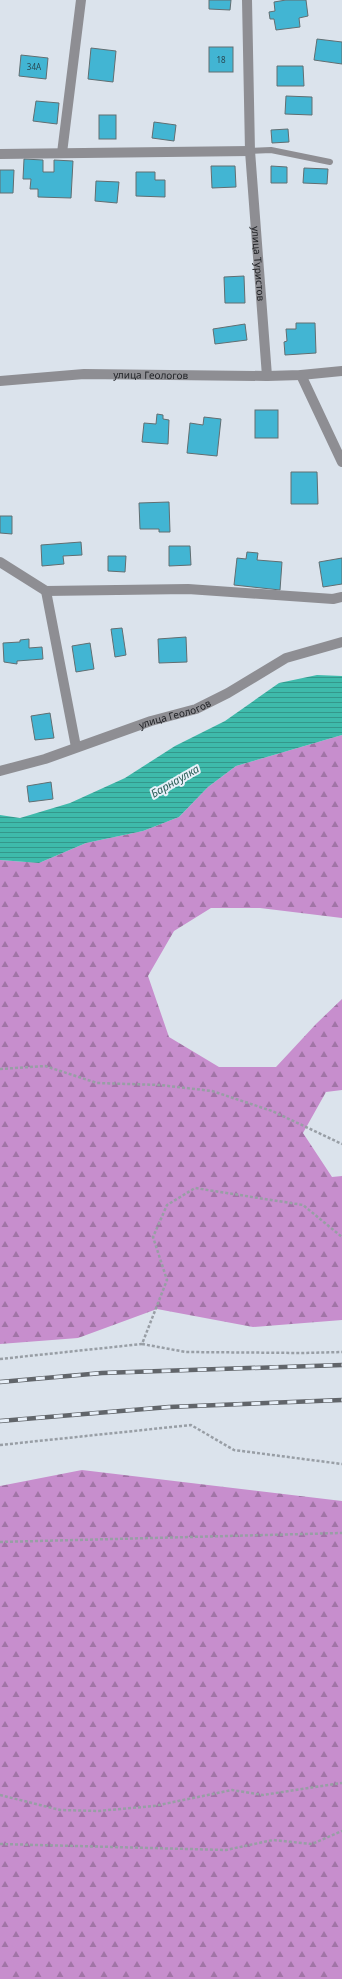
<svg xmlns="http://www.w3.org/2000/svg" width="342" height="1979" font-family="'Noto Sans',sans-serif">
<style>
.forest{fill:url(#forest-firs)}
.water{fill:url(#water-rules)}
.building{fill:#42b5d3;stroke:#626e71}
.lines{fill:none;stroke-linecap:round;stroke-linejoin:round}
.path{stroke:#989ea5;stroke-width:2.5;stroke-dasharray:3 2;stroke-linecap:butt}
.service{stroke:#8e8e93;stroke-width:6}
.minor{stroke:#8e8e93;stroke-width:10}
.rail-casing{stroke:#61656a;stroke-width:4.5}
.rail{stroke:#e8f0f9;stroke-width:3;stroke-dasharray:9;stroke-linecap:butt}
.labels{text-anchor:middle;stroke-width:4;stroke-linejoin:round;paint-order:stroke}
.number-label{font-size:8px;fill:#294852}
.street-label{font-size:10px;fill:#212327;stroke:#e8f0f9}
.water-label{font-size:11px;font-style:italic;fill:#2c5e57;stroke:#e8f0f9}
</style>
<defs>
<pattern id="forest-firs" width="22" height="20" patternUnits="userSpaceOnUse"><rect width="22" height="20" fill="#c78ecd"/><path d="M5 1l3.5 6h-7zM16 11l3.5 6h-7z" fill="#a174a6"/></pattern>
<pattern id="water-rules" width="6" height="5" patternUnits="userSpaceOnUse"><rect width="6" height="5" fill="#3ebaab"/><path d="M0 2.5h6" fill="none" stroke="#34978b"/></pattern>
</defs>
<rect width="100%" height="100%" fill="#dbe3ec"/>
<!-- forest -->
<g class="forest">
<path d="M342 735V918L260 908H211L174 931 148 976 169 1037 219 1067H276L316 1024 342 999V1090L326 1092 303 1133 332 1177 342 1176V1320L253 1327 157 1309 78 1338 0 1344V860L39 863 86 843 143 831 179 817 208 787 236 766Z"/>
<path d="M82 1470 342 1501V1979H0V1486Z"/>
</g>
<!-- water -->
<path class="water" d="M317 675 342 676V735L236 766 208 787 179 817 143 831 86 843 39 863 0 860V815L20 818 70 803 125 778 175 746 225 721 279 683Z"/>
<!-- building -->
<g class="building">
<path d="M209 0H231L230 10 209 9Z"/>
<path d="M286 0H306L308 16 299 18 300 27 276 30 274 19H270L269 12 275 11 274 2Z"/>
<path d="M317 39 342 42V64L314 60Z"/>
<rect x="209" y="47" width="24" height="25"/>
<path d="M91 48 116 51 113 82 88 79Z"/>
<path d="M21 55 48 58 46 79 19 76Z"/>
<path d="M277 66H303L304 86H277Z"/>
<path d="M286 96 312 97V115L285 114Z"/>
<path d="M36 101 59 103 57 124 33 121Z"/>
<rect x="99" y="115" width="17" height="24"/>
<path d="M154 122 176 125 174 141 152 138Z"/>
<path d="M288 129 289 142 272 143 271 130Z"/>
<path d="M24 159 43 160V172H54V160L73 161 71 198 38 197V189H30L31 179H23Z"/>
<path d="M211 166H235L236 187 212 188Z"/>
<path d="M271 166 287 167V183H271Z"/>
<path d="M304 168 328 169 327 184 303 183Z"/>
<path d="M0 170H14L13 193H0Z"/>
<path d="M136 172H155V180H165V197L136 196Z"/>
<path d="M96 181 119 182 117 203 95 201Z"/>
<path d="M244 276 245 303H225L224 277Z"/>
<path d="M296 323H315L316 353 285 355 284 342 287 341 286 329H296Z"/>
<path d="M245 324 247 340 215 344 213 329Z"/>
<rect x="255" y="410" width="23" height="28"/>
<path d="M157 414 163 415V419L169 420 168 444 142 442 144 423 156 424Z"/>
<path d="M204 417 221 419 217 456 187 453 190 423 203 425Z"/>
<path d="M291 472H317L318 504H291Z"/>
<path d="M169 502 170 532H159V529H140L139 503Z"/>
<path d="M0 516H12V534L0 533Z"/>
<path d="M81 542 82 555 63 556 64 564 42 566 41 545Z"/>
<path d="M169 546H190L191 565 169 566Z"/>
<path d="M247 552 258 553 257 560 282 562 280 590 234 585 237 558 246 559Z"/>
<path d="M108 556H126L125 572 108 571Z"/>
<path d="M342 558V584L323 587 319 562Z"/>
<path d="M122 628 126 655 115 657 111 629Z"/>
<path d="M186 637 187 662 159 663 158 639Z"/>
<path d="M29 639V648L42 647 43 659 17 661V664L4 662 3 643 20 642V640Z"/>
<path d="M90 643 94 669 76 672 72 646Z"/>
<path d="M50 713 54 738 35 740 31 716Z"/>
<path d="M51 782 53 799 29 802 27 786Z"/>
</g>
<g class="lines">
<!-- path -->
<g class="path">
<path d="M0 1069 45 1066 97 1083 160 1085 212 1091 272 1111 342 1144"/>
<path d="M142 1344 186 1352 304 1353 342 1352"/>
<path d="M0 1359 142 1344 167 1280 153 1237 167 1205 195 1188 303 1205 342 1237"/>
<path d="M0 1445 191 1425 234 1450 342 1464"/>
<path d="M0 1542 342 1533"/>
<path d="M0 1795 60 1810 98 1811 154 1806 232 1790 263 1795 342 1783"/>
<path d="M0 1844 226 1850 273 1840 312 1844 342 1831"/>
</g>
<!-- service -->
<path class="service" d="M250 151 271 150 330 162"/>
<!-- minor -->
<g class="minor">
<path id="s1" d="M247 0 250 151 267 376"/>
<path d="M62 153 81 0"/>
<path d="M0 154 250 151"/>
<path d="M301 375 342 462"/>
<path id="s2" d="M0 381 84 374 267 376 301 375 342 371"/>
<path d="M0 562 46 591 188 589 333 599 342 597"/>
<path d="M46 591 76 747"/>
<path id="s3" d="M0 771 45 759 151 721 196 709 228 693 286 658 342 642"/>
</g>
<defs>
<g id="rail">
<path d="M0 1382 102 1373 342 1365"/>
<path d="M0 1421 169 1407 342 1400"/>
</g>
</defs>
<!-- rail casing -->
<use href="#rail" class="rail-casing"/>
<!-- rail -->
<use href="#rail" class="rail"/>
</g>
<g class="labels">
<!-- number labels -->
<g class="number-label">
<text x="221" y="63">18</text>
<text x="34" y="70">34А</text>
</g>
<!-- street labels -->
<g class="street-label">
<text dy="4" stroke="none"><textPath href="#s1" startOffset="264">улица Туристов</textPath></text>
<text dy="4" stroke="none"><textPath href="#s2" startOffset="151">улица Геологов</textPath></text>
<text dy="4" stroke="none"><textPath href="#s3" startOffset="184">улица Геологов</textPath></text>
</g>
<!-- water labels -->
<g class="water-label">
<text transform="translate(175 781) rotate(-30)" y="4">Барнаулка</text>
</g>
</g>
</svg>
